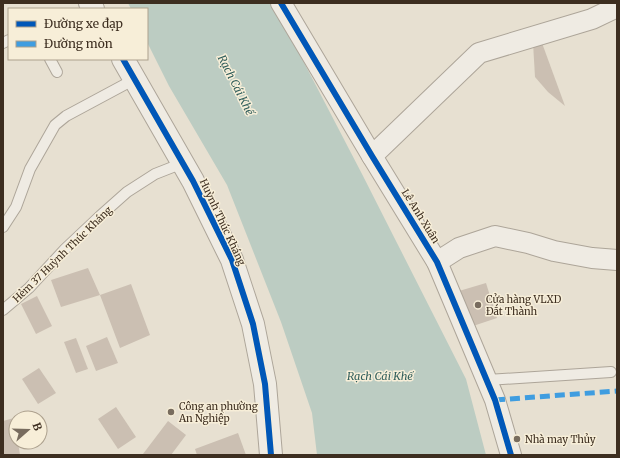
<svg xmlns="http://www.w3.org/2000/svg" width="620" height="458" font-family="Merriweather,serif">
<style>
.water{fill:#bcccc2}
.building{fill:#cbbfb2}
.lines{fill:none;stroke-linecap:round;stroke-linejoin:round}
.service-casing{stroke:#ada599;stroke-width:12}
.minor-casing{stroke:#ada599;stroke-width:22}
.tertiary-casing{stroke:#ada599;stroke-width:24}
.service{stroke:#efebe3;stroke-width:10}
.minor{stroke:#efebe3;stroke-width:20}
.tertiary{stroke:#efebe3;stroke-width:22}
.quiet{stroke:#3f9de0;stroke-width:5;stroke-dasharray:10 5;stroke-linecap:butt}
.cycleway-casing{stroke:#f7eed8;stroke-width:8}
.cycleway{stroke:#0057b8;stroke-width:6}
.poi-dot{fill:#786c5e;stroke:#f7eed8;stroke-width:1.5}
.labels{text-anchor:middle;stroke-width:3;stroke-linejoin:round;paint-order:stroke}
.street-label{font-size:10px;fill:#3d2e20;stroke:#f7eed8}
.poi-label{font-size:10px;fill:#3d2e20;stroke:#f7eed8;text-anchor:start}
.water-label{font-size:11px;font-style:italic;fill:#2f5d5a;stroke:#f7eed8}
</style>
<rect width="100%" height="100%" fill="#e7e0d1"/>
<!-- water -->
<path class="water" d="M128 3H273L362 174 466 379 486 455H317L312 413 281 322 227 185 169 86 147 42V9H131Z"/>
<!-- building -->
<g class="building">
<path d="M533 43H542L565 106 548 92 535 77Z"/>
<path d="M88 268 100 295 131 284 150 335 120 348 100 295 61 307 51 280Z"/>
<path d="M486 283 497 318 470 327 459 291Z"/>
<path d="M37 296 52 326 36 334 21 304Z"/>
<path d="M107 337 118 363 96 371 86 346Z"/>
<path d="M76 338 88 369 76 373 64 342Z"/>
<path d="M39 368 56 393 38 404 22 379Z"/>
<path d="M116 407 136 437 118 449 98 419Z"/>
<path d="M14 418 16 431V442H18L20 455H3V421Z"/>
<path d="M168 421 186 435 171 455H144L143 454Z"/>
<path d="M238 433 246 455H197L195 449Z"/>
</g>
<g class="lines">
<defs>
<g id="service">
<path d="M3 43 9 40"/>
<path d="M50 59 57 72"/>
<path d="M3 227 16 207 30 169 55 125 66 116 135 79"/>
<path d="M3 310 29 288 65 249 100 216 127 192 155 174 183 163"/>
<path d="M487 380 611 372"/>
</g>
<g id="minor">
<path d="M281 3 372 156 437 262 495 400 511 455"/>
<path d="M372 156 479 53 592 19 617 7"/>
<path d="M437 262 459 248 495 236 528 243 554 251 592 258 617 260"/>
</g>
<g id="tertiary">
<path d="M90 3 93 9"/>
<path d="M123 59 193 181 232 260 253 324 265 384 271 455"/>
</g>
</defs>
<!-- service casing -->
<use href="#service" class="service-casing"/>
<!-- minor casing -->
<use href="#minor" class="minor-casing"/>
<!-- tertiary casing -->
<use href="#tertiary" class="tertiary-casing"/>
<!-- service -->
<use href="#service" class="service"/>
<!-- minor -->
<use href="#minor" class="minor"/>
<!-- tertiary -->
<use href="#tertiary" class="tertiary"/>
<!-- quiet -->
<path class="quiet" d="M495 400 617 391"/>
<defs>
<g id="cycleway">
<path d="M281 3 372 156 437 262 495 400 511 455"/>
<path d="M123 59 193 181 232 260 253 324 265 384 271 455"/>
</g>
</defs>
<!-- cycleway casing -->
<use href="#cycleway" class="cycleway-casing"/>
<!-- cycleway -->
<use href="#cycleway" class="cycleway"/>
</g>
<!-- markers -->
<g class="poi-dot">
<circle cx="478" cy="305" r="4"/>
<circle cx="171" cy="412" r="4"/>
<circle cx="517" cy="439" r="4"/>
</g>
<g class="labels">
<!-- street labels -->
<g class="street-label">
<text transform="translate(421 216) rotate(58)" y="4">Lê Anh Xuân</text>
<text transform="translate(223 222) rotate(65)" y="4">Huỳnh Thúc Kháng</text>
<text transform="translate(62 254) rotate(-44)" y="4">Hẻm 37 Huỳnh Thúc Kháng</text>
</g>
<!-- poi labels -->
<g class="poi-label">
<text x="486" y="303">Cửa hàng VLXD<tspan x="486" dy="12">Đắt Thành</tspan></text>
<text x="179" y="410">Công an phường<tspan x="179" dy="12">An Nghiệp</tspan></text>
<text x="525" y="443">Nhà may Thủy</text>
</g>
<!-- water labels -->
<g class="water-label">
<text transform="translate(236 85) rotate(63)" y="4">Rạch Cái Khế</text>
<text x="380" y="380">Rạch Cái Khế</text>
</g>
</g>
<!-- border -->
<rect width="620" height="458" fill="none" stroke="#3d2e20" stroke-width="8"/>
<!-- legend -->
<rect x="8" y="8" width="140" height="52" fill="#f7eed8" stroke="#ada18e"/>
<rect x="16" y="21" width="20" height="6" fill="#0057b8" stroke="#ada18e"/>
<text x="44" y="28" font-size="12" fill="#3d2e20">Đường xe đạp</text>
<rect x="16" y="41" width="20" height="6" fill="#3f9de0" stroke="#ada18e"/>
<text x="44" y="48" font-size="12" fill="#3d2e20">Đường mòn</text>
<!-- north arrow -->
<g transform="translate(28 430) rotate(70)"><circle r="19" fill="#f7eed8" stroke="#ada18e"/>
<path d="M0-3L7 15L0 10L-7 15Z" fill="#786c5e"/>
<text y="-6" font-size="11" font-weight="bold" text-anchor="middle" fill="#3d2e20">B</text>
</g>
</svg>
